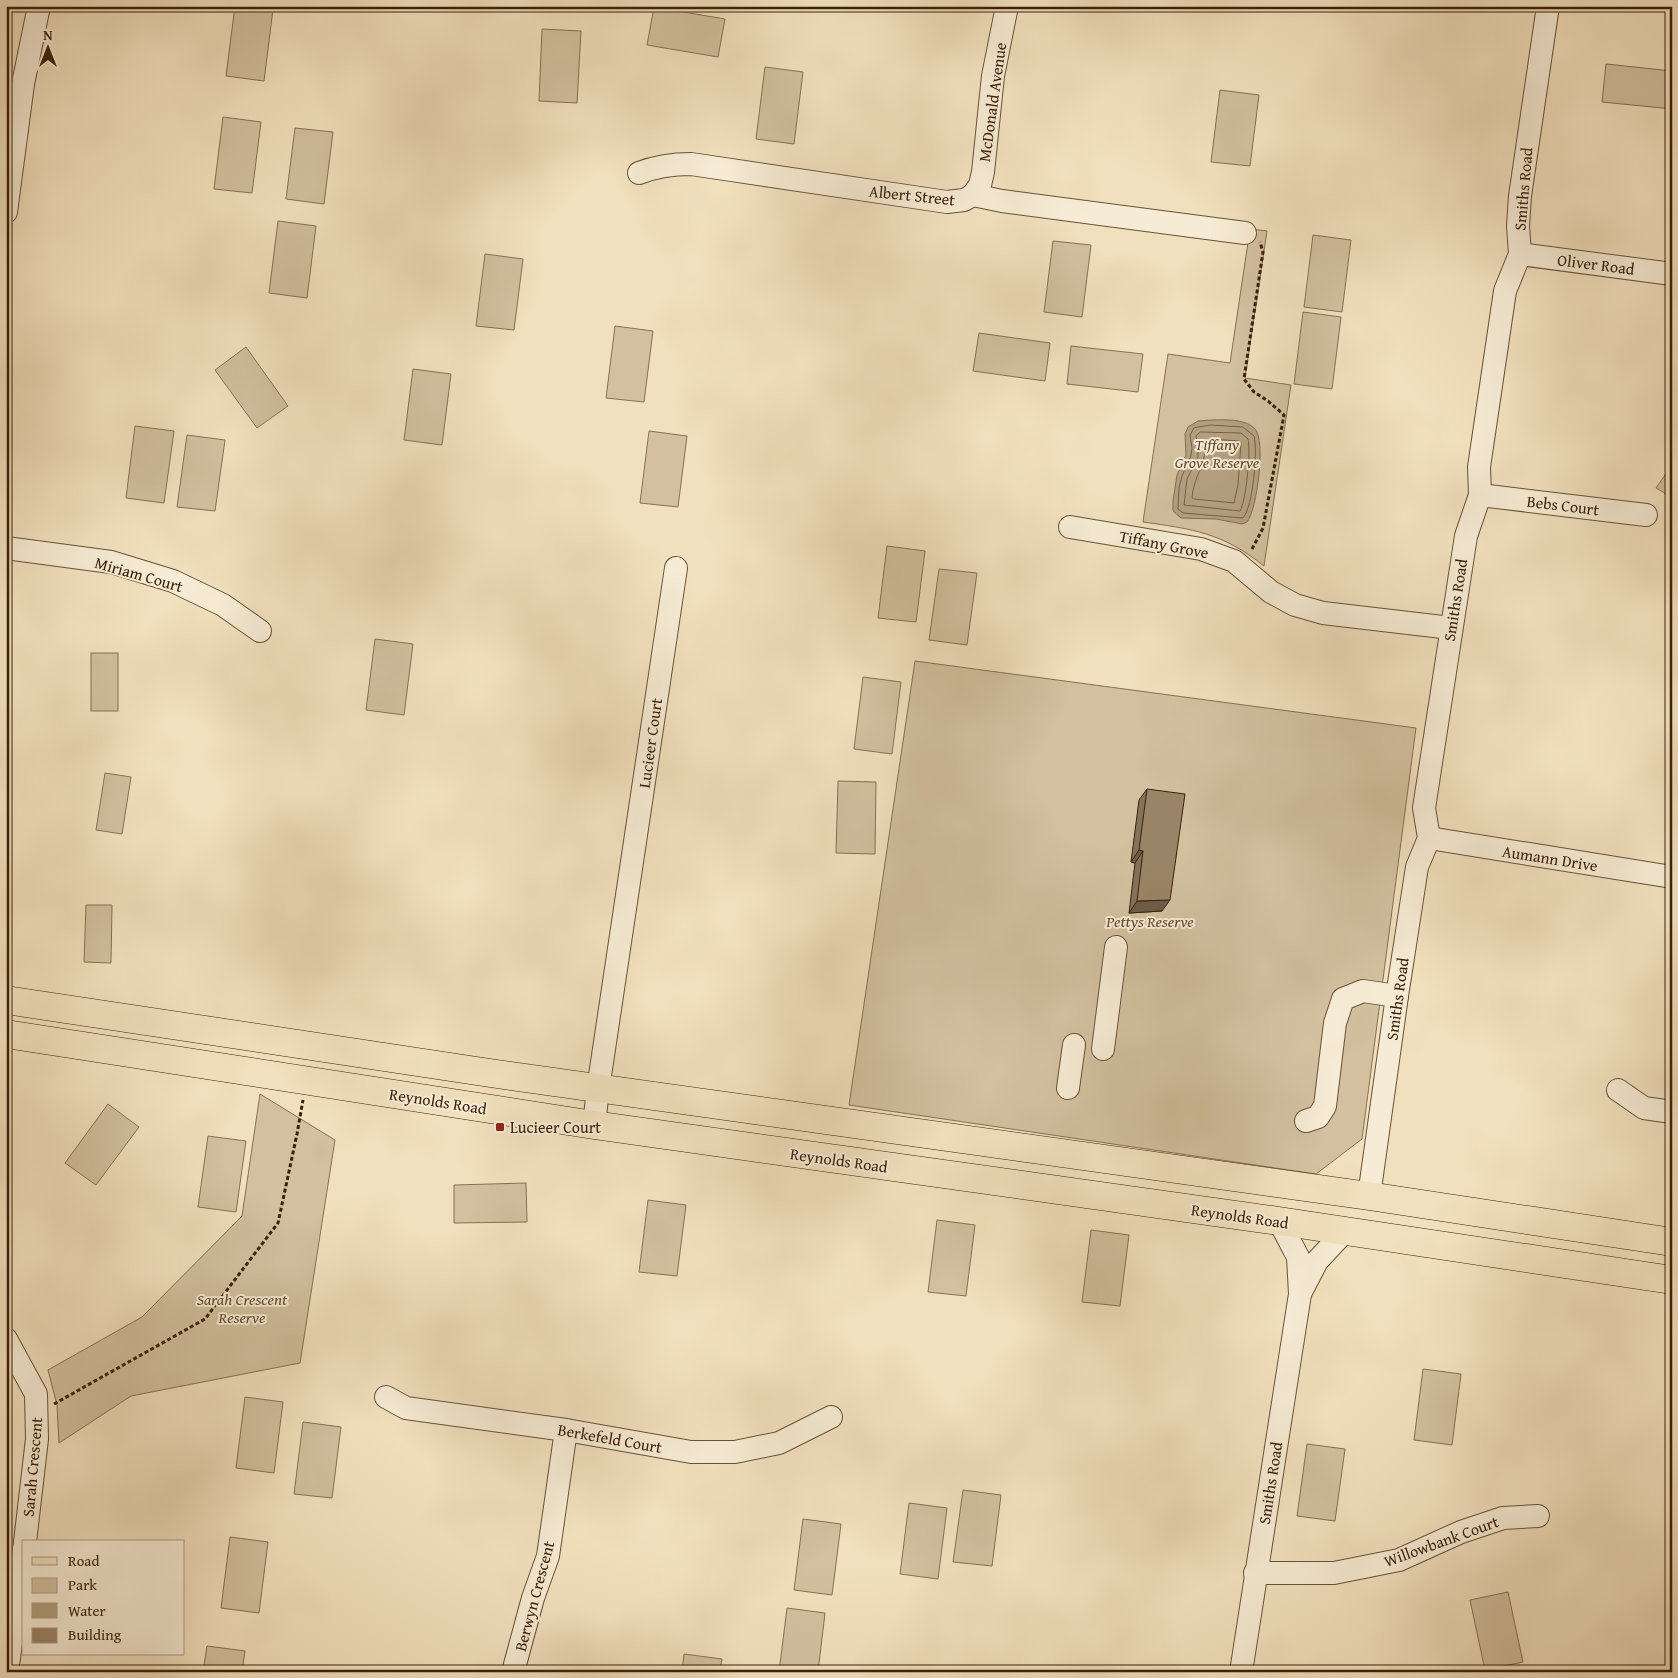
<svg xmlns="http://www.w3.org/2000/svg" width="1678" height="1678" font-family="'Gentium Book Plus',serif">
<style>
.green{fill:#d2c09f;stroke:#867054}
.water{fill:#b39f80;stroke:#836d51}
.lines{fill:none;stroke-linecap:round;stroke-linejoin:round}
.shore{stroke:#776045;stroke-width:1}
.minor-casing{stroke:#685137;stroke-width:24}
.major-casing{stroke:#3b210a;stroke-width:29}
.path{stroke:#3b210a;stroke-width:3;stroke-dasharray:4 2.5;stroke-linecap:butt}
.minor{stroke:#f6ebd4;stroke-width:22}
.major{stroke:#f1e0bd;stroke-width:28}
.wall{fill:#847259;stroke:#3b210a}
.shaded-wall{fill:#6c5c48;stroke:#3b210a}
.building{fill:#9a8467;stroke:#3b210a}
.poi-dot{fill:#8f2418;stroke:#f6ebd4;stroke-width:2}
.labels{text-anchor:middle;stroke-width:4;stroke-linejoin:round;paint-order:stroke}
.street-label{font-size:16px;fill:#3b210a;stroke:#f6ebd4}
.park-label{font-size:16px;font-style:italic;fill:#61492f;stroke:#f6ebd4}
.poi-label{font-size:16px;fill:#3b210a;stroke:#f6ebd4;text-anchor:start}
</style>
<rect width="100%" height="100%" fill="#f1e0bd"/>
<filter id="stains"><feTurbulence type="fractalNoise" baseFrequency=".004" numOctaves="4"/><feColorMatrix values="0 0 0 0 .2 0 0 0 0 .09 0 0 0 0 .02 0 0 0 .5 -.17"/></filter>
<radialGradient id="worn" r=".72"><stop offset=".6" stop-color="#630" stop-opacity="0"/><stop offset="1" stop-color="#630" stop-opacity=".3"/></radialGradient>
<!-- green -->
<g class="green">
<path d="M235 6 273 9 264 81 226 76Z"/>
<path d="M515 6H554V9L515 8Z"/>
<path d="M654 7 725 19 718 57 647 45Z"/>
<path d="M542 29 581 31 577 103 539 101Z"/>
<path d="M1606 64 1672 71V109L1602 102Z"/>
<path d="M765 67 803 72 794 144 756 139Z"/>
<path d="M1220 90 1259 95 1250 166 1211 162Z"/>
<path d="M223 117 261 122 252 193 214 189Z"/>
<path d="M295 128 333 132 324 204 286 199Z"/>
<path d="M278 221 316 226 307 298 269 293Z"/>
<path d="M1250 229 1267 231 1245 378 1291 385 1264 566C1223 533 1193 529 1143 522L1168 354 1230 363Z"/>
<path d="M1313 235 1351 240 1342 312 1304 307Z"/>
<path d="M1053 241 1091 245 1082 317 1044 312Z"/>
<path d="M485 254 523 259 514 330 476 326Z"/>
<path d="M1303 312 1341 317 1332 389 1294 384Z"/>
<path d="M615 326 653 331 644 402 606 398Z"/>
<path d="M979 333 1050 343 1045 381 973 371Z"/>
<path d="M1071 346 1143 354 1138 392 1067 384Z"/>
<path d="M246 347 288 406 257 428 215 370Z"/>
<path d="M413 369 451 374 442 445 404 440Z"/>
<path d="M135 426 174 431 164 503 126 498Z"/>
<path d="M649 431 687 436 678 507 640 503Z"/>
<path d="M187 435 225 440 215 511 177 507Z"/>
<path d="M1672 465V500L1663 492 1656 488Z"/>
<path d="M887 546 925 551 916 622 878 618Z"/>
<path d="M939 569 977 573 967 645 929 640Z"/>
<path d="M375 639 413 644 404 715 366 710Z"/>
<rect x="91" y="653" width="27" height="58"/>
<path d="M915 661 1416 728 1362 1139 1316 1174 849 1105Z"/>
<path d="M863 677 901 682 892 754 854 749Z"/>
<path d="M105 773 131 777 122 834 96 830Z"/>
<path d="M838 781 876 782 875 854 836 853Z"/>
<path d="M86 905H112L111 963 84 962Z"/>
<path d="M260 1094 335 1140 300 1363 131 1396 59 1443 57 1405 48 1370 142 1317 242 1216Z"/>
<path d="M108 1104 139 1127 96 1185 65 1163Z"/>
<path d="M208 1136 246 1141 236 1212 198 1207Z"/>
<path d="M526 1183 527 1222 454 1223V1185Z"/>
<path d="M648 1200 686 1205 677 1276 639 1272Z"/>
<path d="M937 1220 975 1225 966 1296 928 1292Z"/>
<path d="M1091 1230 1129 1235 1120 1306 1082 1302Z"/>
<path d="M1423 1369 1461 1374 1452 1445 1414 1440Z"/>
<path d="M245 1397 283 1402 274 1473 236 1468Z"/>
<path d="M303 1422 341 1427 332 1498 294 1494Z"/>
<path d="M1307 1444 1345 1449 1335 1521 1297 1516Z"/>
<path d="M963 1490 1001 1495 992 1566 953 1562Z"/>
<path d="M909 1503 947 1508 938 1579 900 1574Z"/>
<path d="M803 1519 841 1524 832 1595 794 1590Z"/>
<path d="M230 1537 268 1542 259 1613 221 1608Z"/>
<path d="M1508 1592 1523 1662 1485 1670 1470 1600Z"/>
<path d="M787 1608 825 1613 818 1672H779Z"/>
<path d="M207 1646 245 1651 242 1672H203Z"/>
<path d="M684 1654 722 1659 720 1672H682Z"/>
</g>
<!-- water -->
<path class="water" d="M1211 420C1225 420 1244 418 1255 429 1266 440 1257 510 1247 522L1242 524 1216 519 1181 518 1173 511V501L1177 475 1186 455 1185 434 1188 427 1198 421Z"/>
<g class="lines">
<!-- shore -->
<g class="shore">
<path d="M1211 425 1243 427 1254 436C1258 450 1253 507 1243 518L1183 513 1178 509 1179 488 1182 476 1191 456 1192 448 1190 435 1194 428Z"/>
<path d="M1201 432 1241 433 1248 439C1251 451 1246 501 1240 511L1184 505 1187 479 1198 457V448L1196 436Z"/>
<path d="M1211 439 1239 441 1241 443 1238 485 1234 503 1194 499 1192 498C1193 477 1208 462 1205 441Z"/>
</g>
<defs>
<g id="minor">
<path d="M639 173C657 166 672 164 691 164L947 202 964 200 973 195 1002 201 1245 233"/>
<path d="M973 195 980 185 983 172 993 76 1007 6"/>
<path d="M6 212 23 84 39 6"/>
<path d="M1520 254 1672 274"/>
<path d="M1480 495 1646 515"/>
<path d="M1070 527 1201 549 1234 561 1271 592 1295 605 1323 613 1451 628"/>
<path d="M6 548 111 562 173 581 223 605 260 631"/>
<path d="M1429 838 1672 877"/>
<path d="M1103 1049 1116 947"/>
<path d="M1068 1088 1074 1045"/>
<path d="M1618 1090 1644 1108 1672 1112"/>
<path d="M1306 1121 1318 1117 1325 1106 1335 1023 1343 999 1363 991 1397 996"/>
<path d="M594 1125 598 1089 676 568"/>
<path d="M1369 1196 1397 996 1417 867 1429 838 1424 808 1466 536 1480 495 1479 467 1505 291 1520 254 1518 226 1520 196 1548 6"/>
<path d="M1301 1292 1317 1261 1345 1231"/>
<path d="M6 1339 36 1394 37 1439 25 1542"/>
<path d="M386 1397 406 1408 566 1430 691 1452H735L779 1443 831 1417"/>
<path d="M1255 1573H1334L1399 1560 1461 1532 1503 1518 1538 1516"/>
<path d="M7 1672 24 1548"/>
<path d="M513 1672 533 1598 548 1556 566 1430"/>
<path d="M1241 1672 1300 1294 1298 1257 1279 1221"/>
</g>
<g id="major">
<path d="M6 1000 490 1073 1369 1196 1672 1242"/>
<path d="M6 1034 594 1125 1279 1221 1672 1280"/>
</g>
</defs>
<!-- minor casing -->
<use href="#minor" class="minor-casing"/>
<!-- major casing -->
<use href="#major" class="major-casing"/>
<!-- path -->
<g class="path">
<path d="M1252 549 1263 528 1284 415 1268 401 1254 392 1244 379 1263 252 1260 242"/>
<path d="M54 1404 205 1319 278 1223 297 1134 303 1100"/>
</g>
<!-- minor -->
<use href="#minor" class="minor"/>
<!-- major -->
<use href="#major" class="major"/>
</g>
<!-- wall -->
<path class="wall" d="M1147 789 1162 911 1129 913 1135 863 1131 862 1139 800Z"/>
<!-- shaded-wall -->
<g class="shaded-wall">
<path d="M1139 850 1143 851 1135 863 1131 862Z"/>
<path d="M1170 900 1162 911 1129 913 1137 901Z"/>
</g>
<!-- building -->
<path class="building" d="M1147 789 1185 794 1170 900 1137 901 1143 851 1139 850Z"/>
<!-- markers -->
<rect class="poi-dot" x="495" y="1122" width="10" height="10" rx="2.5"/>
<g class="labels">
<!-- street labels -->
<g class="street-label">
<text transform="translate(992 102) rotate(-82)" y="6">McDonald Avenue</text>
<text transform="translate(1523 189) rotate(-85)" y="6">Smiths Road</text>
<text transform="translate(912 195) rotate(6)" y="6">Albert Street</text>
<text transform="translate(1596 264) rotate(7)" y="6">Oliver Road</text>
<text transform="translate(1563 505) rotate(7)" y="6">Bebs Court</text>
<text transform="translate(1164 544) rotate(11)" y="6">Tiffany Grove</text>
<text transform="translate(139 574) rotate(16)" y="6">Miriam Court</text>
<text transform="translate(1455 600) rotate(-81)" y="6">Smiths Road</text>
<text transform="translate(650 743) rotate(-82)" y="6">Lucieer Court</text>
<text transform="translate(1550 858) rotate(9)" y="6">Aumann Drive</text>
<text transform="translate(1397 999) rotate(-82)" y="6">Smiths Road</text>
<text transform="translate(438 1101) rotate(9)" y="6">Reynolds Road</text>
<text transform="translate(839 1160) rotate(8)" y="6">Reynolds Road</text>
<text transform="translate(1240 1216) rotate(8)" y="6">Reynolds Road</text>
<text transform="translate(610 1438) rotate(10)" y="6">Berkefeld Court</text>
<text transform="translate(32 1467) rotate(-85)" y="6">Sarah Crescent</text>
<text transform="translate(1270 1483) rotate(-81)" y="6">Smiths Road</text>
<text transform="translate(1441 1541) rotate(-20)" y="6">Willowbank Court</text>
<text transform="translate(534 1596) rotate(-75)" y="6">Berwyn Crescent</text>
</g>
<!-- park labels -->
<g class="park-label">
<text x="1217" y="450">Tiffany<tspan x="1217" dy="18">Grove Reserve</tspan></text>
<text x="1150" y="927">Pettys Reserve</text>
<text x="242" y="1305">Sarah Crescent<tspan x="242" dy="18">Reserve</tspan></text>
</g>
<!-- poi labels -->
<g class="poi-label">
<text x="510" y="1133">Lucieer Court</text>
</g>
</g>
<!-- margin -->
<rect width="1678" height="1678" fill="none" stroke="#f1e0bd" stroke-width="25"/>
<rect x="8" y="8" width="1663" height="1663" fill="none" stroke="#3b210a" stroke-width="2.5"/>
<rect x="12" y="12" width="1653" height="1653" fill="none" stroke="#3b210a"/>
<!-- legend -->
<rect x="22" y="1540" width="162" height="115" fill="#f6ebd4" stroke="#ab9a83"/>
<rect x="32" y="1557" width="25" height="8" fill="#f1e0bd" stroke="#ab9a83"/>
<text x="68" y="1566" font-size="15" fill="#3b210a">Road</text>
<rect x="32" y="1578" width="25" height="15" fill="#d2c09f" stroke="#ab9a83"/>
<text x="68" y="1590" font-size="15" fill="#3b210a">Park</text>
<rect x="32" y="1603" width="25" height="15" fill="#b39f80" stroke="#ab9a83"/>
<text x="68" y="1616" font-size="15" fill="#3b210a">Water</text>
<rect x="32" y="1628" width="25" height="15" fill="#9a8467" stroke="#ab9a83"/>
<text x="68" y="1640" font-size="15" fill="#3b210a">Building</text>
<!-- north arrow -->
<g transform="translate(48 48)" stroke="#f6ebd4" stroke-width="4" paint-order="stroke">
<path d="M0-4L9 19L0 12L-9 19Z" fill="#3b210a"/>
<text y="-8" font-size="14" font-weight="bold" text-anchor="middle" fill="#3b210a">N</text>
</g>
<rect width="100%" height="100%" filter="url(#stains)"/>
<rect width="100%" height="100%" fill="url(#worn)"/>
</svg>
